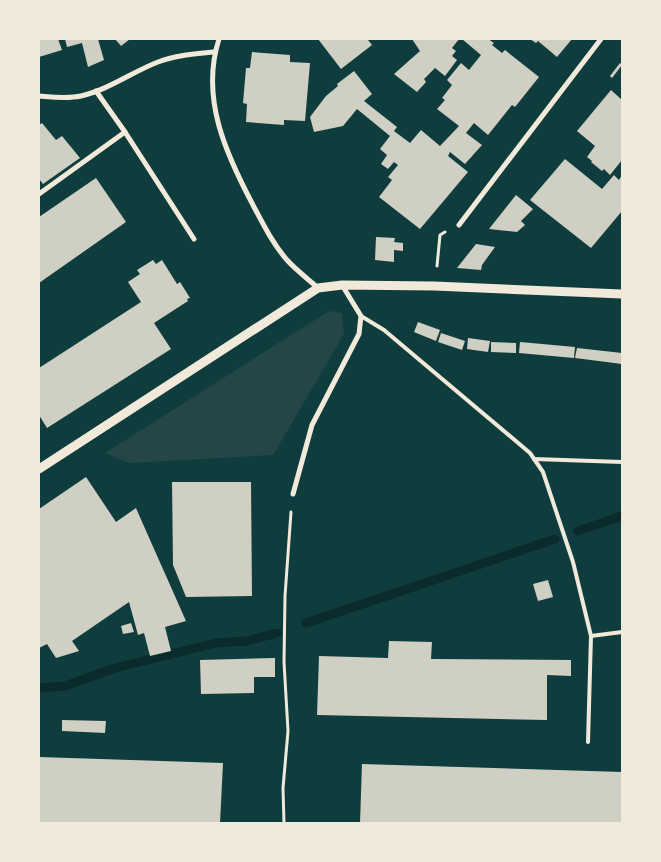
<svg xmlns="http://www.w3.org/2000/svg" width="661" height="862" font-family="Rubik,sans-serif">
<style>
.green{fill:#244646}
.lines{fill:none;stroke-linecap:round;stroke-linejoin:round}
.stream{stroke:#0a2a2b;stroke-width:9}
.building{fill:#cfcfc3}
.path{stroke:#f1e9da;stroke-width:3}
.service{stroke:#f1e9da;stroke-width:4}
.minor{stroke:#f1e9da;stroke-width:5}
.tertiary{stroke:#f1e9da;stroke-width:9}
</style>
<rect width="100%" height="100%" fill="#0f3d3e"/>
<!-- green -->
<path class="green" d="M329 311 342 313 344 334 273 455 129 463 105 453Z"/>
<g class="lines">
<!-- stream -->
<g class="stream">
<path d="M578 531 622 516"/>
<path d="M306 623 555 539"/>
<path d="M39 688 65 686 115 668 216 643 247 641 277 633"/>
</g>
</g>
<!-- building -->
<g class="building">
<path d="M39 39H58L62 50 39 57Z"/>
<path d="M65 39H98L104 60 88 67 82 43 67 47Z"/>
<path d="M115 39H130L121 46Z"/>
<path d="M318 39H370L368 40 372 45 341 69Z"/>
<path d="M412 39H431L432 40 434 39H459L452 48 456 51 452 56 457 60 445 76 435 68 424 79 426 82 417 92 394 74 420 51Z"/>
<path d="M462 39H488L494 43 492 45 502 53 505 50 539 77 515 107 512 105 488 135 474 123 466 133 482 145 465 164 450 152 448 156 468 172 420 229 379 197 392 180 388 177 398 165 394 162 388 169 381 164 387 155 380 149 390 136 357 109 343 126 314 132 310 117 326 96 338 86 337 84 354 71 372 94 364 101 397 127 394 131 410 143 421 130 440 146 459 126 437 109 445 100 442 98 452 85 447 80 461 63 469 70 481 55Z"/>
<path d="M530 39H572L557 57 538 41 536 43Z"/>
<path d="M252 52 290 55V62L310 63 305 121 284 120V125L246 122 247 104 243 103 246 68H250Z"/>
<path d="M620 63 622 65 612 78 610 76Z"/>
<path d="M611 90 622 100V160L610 175 604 169 602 171 591 162 592 161 587 157 595 146 577 131Z"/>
<path d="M42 123 56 140 62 136 80 158 43 184 39 179V125Z"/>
<path d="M565 159 602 189 614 175 619 180 622 175V211L591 248 530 200Z"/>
<path d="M96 178 126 222 39 283V217Z"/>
<path d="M516 195 533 209 521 221 525 225 517 232 489 229Z"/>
<path d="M376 237 395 238 394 242 403 243V251L394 250V262L375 260Z"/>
<path d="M476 244 495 247 482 265 481 270 457 268Z"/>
<path d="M153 260 156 264 162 260 177 284 180 282 190 298 187 299 188 301 154 323 171 349 47 428 39 415V368L141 302 128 282 140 274 137 270Z"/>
<path d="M418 322 440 330 436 341 414 332Z"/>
<path d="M441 333 465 341 462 350 438 342Z"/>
<path d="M468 338 490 341 488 352 467 349Z"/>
<path d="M491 342 516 343V353L491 352Z"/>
<path d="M520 342 575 347 574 358 519 353Z"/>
<path d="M577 348 622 353V364L575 358Z"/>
<path d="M86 477 116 522 136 508 139 515 186 621 165 627 171 651 150 656 144 633 138 635 129 602 72 641 79 651 56 658 47 644 39 648V509Z"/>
<path d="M172 482H251L252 596 186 597 173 565Z"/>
<path d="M548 580 553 597 538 601 533 584Z"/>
<path d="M131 623 134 632 123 634 121 626Z"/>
<path d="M389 641 432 642 431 659 571 660V676L547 675V720L317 715 319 656 388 658Z"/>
<path d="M275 658V677H254V693L201 694 200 660Z"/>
<path d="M62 720 106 721 105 733 62 731Z"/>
<path d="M39 757 223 763 220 823H39Z"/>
<path d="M362 764 622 772V823H360Z"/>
</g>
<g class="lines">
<!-- path -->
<g class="path">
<path d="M437 266 440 235 445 232"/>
<path d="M284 823 283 788 288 731 284 662 285 596 291 512"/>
</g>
<!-- service -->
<g class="service">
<path d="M361 316 384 330 530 453 543 472 573 562 591 636 588 742"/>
<path d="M534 459 622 462"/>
<path d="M591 636 622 632"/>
</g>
<!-- minor -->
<g class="minor">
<path d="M219 39C200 98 226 154 253 205 263 224 273 244 287 260 296 270 308 279 318 288"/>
<path d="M39 96C52 97 67 99 81 96 108 90 132 72 158 62 176 55 195 54 214 52"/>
<path d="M125 132 194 239"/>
<path d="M39 194 125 132 96 91"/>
<path d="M459 225 601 39"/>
<path d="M293 494 312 425 359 334 361 316 342 285"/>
</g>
<!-- tertiary -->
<path class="tertiary" d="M39 469 318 288 342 285 434 286 622 294"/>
</g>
<!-- border -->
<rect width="661" height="862" fill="none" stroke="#f1e9da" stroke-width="80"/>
</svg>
